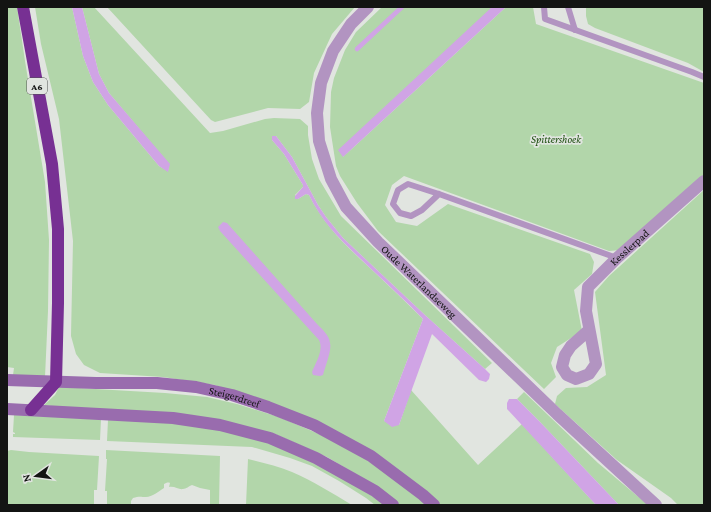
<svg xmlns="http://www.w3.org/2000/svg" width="711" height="512" font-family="'Crimson Pro',serif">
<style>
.green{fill:#b2d6aa}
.water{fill:#d0a4e5}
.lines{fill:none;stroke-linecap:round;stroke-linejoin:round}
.stream{stroke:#d0a4e5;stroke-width:4.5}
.service{stroke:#b294c1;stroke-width:6}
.minor{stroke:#b294c1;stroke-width:12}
.secondary{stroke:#996cae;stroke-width:12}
.motorway{stroke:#773093;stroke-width:12}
.labels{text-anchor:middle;stroke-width:3.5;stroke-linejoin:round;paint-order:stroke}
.shield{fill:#e1e5e0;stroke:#515350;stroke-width:1}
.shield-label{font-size:10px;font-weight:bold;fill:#131413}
.park-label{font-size:11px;font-style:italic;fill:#1d4e0f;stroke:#e1e5e0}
.street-label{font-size:11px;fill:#131413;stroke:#e1e5e0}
</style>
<rect width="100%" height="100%" fill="#e1e5e0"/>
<!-- green -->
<g class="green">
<path d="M7 7H17L25 61 45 182 49 240 48 311 45 377 13 375 14 368 7 367Z"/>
<path d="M35 7H72L83 56 93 82 108 105 159 166 168 171 169 164 109 93 99 74 82 7H94L210 133 223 131 265 119 274 118 300 119 308 126V135L312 159 319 179 341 216 492 363 485 369 426 316 343 238 326 217 318 205 292 157 276 136 272 140 284 154 303 185V187L295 195 298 199 306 194 309 195C324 225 345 245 370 268 388 285 406 302 423 319L384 421 399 425 411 390 478 465 522 424 596 505H440L297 414 215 385 163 377 100 373 84 365 76 354 71 336 73 241 59 119 41 44Z"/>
<path d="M107 7H355L332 34 314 73 309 102 300 109 268 108 215 122 211 120Z"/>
<path d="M382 7H493L343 157 506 7H533L536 24 704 83V175L620 250 609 251 404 176 392 185 385 205 396 222 417 226 448 204 590 254 594 262 592 274 574 290 582 331 557 347 551 363 556 377 544 389 378 231 357 203 340 176 336 166 330 127 331 92 334 78 345 50 356 32Z"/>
<path d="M586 7H704V72L688 63 595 28 588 24 586 16Z"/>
<path d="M704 190V505H678L671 498 617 460 555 404 557 396 566 388 587 387 606 375 595 292 609 276Z"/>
<path d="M59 387H61L165 393 207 397 237 404 279 417 319 434 361 456 386 473 427 505H400L371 483 327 457 275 434 44 405 55 395Z"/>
<path d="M524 392 598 463 648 505H619L540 422 517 399Z"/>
<path d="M14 415 101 419 100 440 13 437V434H15V433L13 432Z"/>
<path d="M108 420 172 422 224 429 260 438 350 480 385 505H375L366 498 339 481 312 466 290 458 252 447 107 441Z"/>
<path d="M11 450 29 452 99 456 97 490H94V505H7V451Z"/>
<path d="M106 450 220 456 219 505H210V490L200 488 192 485C189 486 186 489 183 489 179 490 175 486 169 487L170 483C168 482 166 483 164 484V488C159 491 152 497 146 497 141 497 139 496 133 498L131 501V505H107V491H105L107 459H106Z"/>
<path d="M248 459C263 463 278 466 292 472 313 481 332 493 352 505H246Z"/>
</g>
<!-- water -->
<g class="water">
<path d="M72 7H82L99 74 109 93 170 164 168 172 159 166 108 105 93 82 83 56Z"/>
<path d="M492 7H506L343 157 338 150Z"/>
<path d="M272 136H276L292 157 318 205 326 217 343 238 426 316 485 369 490 374 489 379 486 382 479 380 432 334 399 425 392 427 384 421 423 319C406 301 388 285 370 268 345 244 324 226 309 195L306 194 298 199H295V196L303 187V185L284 154 272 140Z"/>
<path d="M223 222 227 223 317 324C322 329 329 335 330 343 332 350 325 367 323 375L320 376 313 375 312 372C316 362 324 350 319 340L220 231 218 227Z"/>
<path d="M509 399H517L540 422 619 505H596L507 409V403Z"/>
</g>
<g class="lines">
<!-- stream -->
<path class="stream" d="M357 49 402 7"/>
<!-- service -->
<g class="service">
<path d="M544 7 545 19 692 72 704 77"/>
<path d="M568 7 575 30"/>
<path d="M439 194 422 210 411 216 400 213 393 204 398 190 408 184 439 194 617 258"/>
</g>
<!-- minor -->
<g class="minor">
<path id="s1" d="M368 7 351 24 333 51 321 83 317 113 319 141 331 179 346 207 378 242 557 414 656 505"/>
<path id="s2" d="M589 330 571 346 565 355 562 367 567 375 576 379 589 374 596 364 586 311 588 287 617 258 704 181"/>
</g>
<!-- secondary -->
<g class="secondary">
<path id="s3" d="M7 380 96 383H157L196 387 232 395 268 407 314 425 371 456 423 495 434 505"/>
<path d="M7 409 173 418 220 425 270 438 316 458 375 491 393 505"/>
</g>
<!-- motorway -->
<path class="motorway" d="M23 7 52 164 58 229V303L56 382 31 410"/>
</g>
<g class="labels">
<!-- shield labels -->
<rect class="shield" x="27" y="78" width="20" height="16" rx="3"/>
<g class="shield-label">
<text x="37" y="90">A6</text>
</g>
<!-- park labels -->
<g class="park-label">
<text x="556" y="143">Spittershoek</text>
</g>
<!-- street labels -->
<g class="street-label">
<text dy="4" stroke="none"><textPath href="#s2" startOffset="228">Kesslerpad</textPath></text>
<text dy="4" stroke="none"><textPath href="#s1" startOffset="325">Oude Waterlandseweg</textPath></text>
<text dy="4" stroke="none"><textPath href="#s3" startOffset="229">Steigerdreef</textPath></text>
</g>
</g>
<!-- border -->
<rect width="711" height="512" fill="none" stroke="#131413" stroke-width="16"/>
<!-- north arrow -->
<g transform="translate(36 476) rotate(256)" stroke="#e1e5e0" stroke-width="3" paint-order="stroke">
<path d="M0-3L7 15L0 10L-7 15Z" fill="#131413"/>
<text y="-6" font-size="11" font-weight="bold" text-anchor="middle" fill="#131413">N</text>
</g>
</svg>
